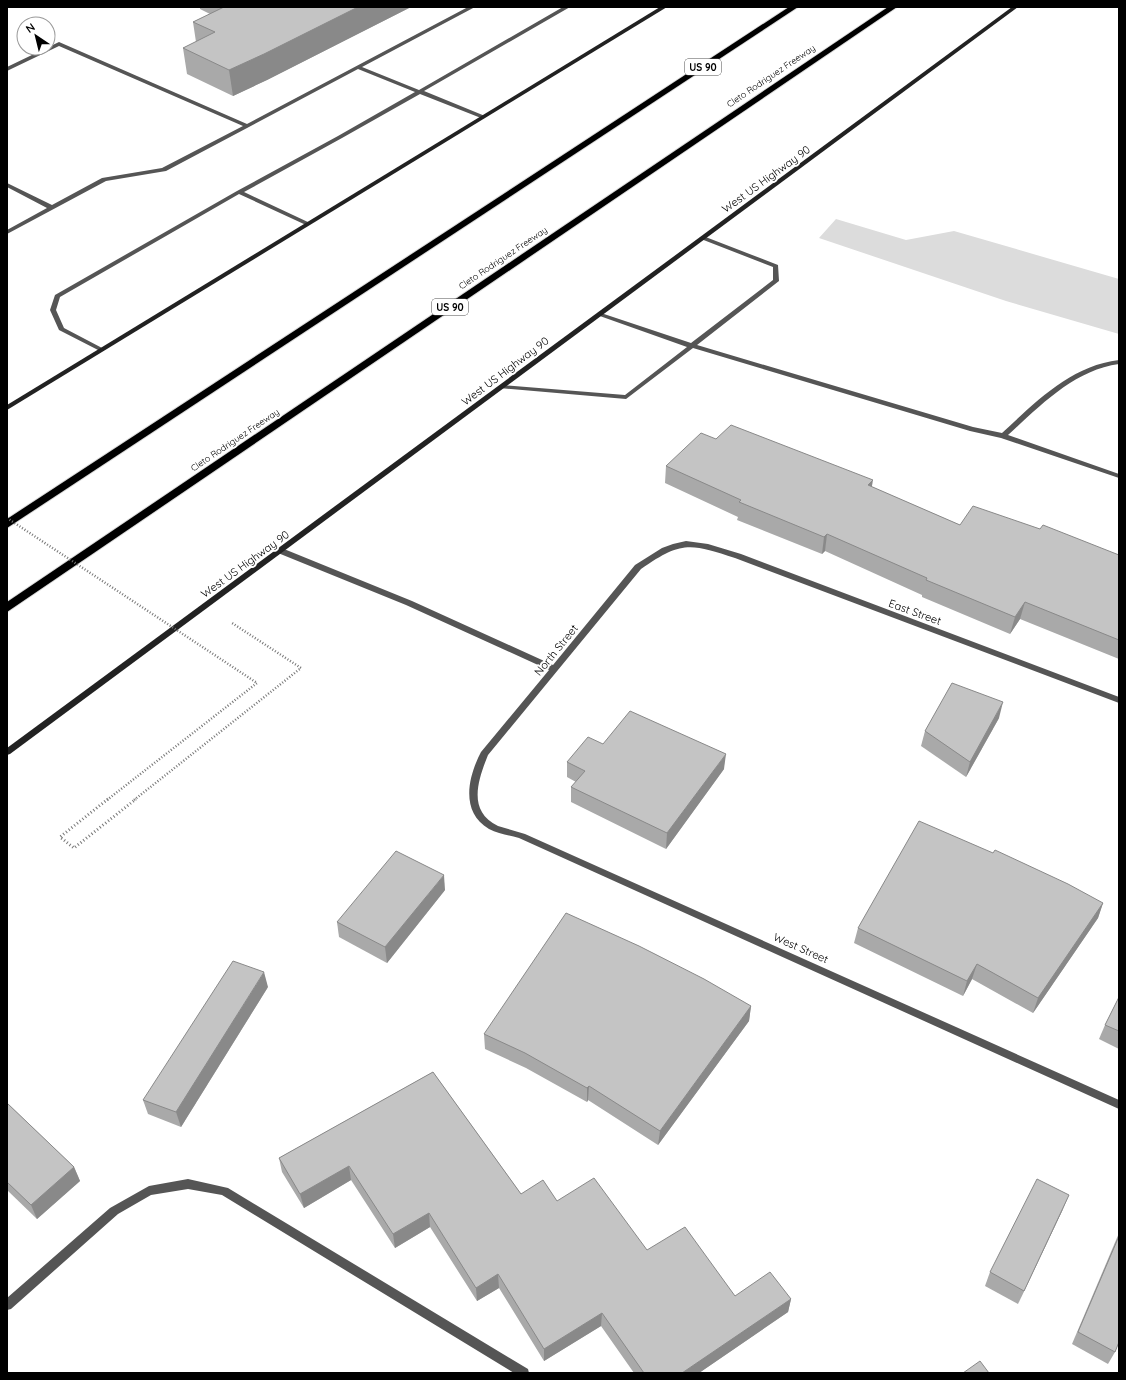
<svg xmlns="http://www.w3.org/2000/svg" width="1126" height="1380" font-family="Quicksand,sans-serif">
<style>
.green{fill:#dcdcdc}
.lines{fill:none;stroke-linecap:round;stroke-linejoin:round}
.highway-casing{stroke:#dbdbdb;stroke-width:2}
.path-far1{stroke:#777;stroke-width:2.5;stroke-dasharray:1 2;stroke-linecap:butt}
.path{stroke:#777;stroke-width:3;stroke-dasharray:1 2.5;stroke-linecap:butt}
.lane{fill:#555;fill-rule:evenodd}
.secondary{fill:#222;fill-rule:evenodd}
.highway{fill:#000;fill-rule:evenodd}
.path-bridge{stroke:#777;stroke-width:2.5;stroke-dasharray:1 2;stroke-linecap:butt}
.wall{fill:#a9a9a9}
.shaded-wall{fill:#898989}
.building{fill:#c4c4c4;stroke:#898989}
.labels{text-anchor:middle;stroke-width:4;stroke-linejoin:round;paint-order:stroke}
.far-street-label{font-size:9px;fill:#000;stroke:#fff}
.shield{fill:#fff;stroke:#4c4c4c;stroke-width:1}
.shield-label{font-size:10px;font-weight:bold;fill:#000}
.street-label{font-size:11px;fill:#000;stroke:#fff}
</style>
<rect width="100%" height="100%" fill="#fff"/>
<!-- green -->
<path class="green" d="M836 219 906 240 954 231 1119 279V334L1006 301 819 238Z"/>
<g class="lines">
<defs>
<g id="highway">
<path d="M789 7H798L7 528V519Z"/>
<path d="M888 7H897L7 612V602Z"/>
</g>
</defs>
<!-- highway casing -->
<use href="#highway" class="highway-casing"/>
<!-- path-far1 -->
<g class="path-far1">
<path d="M107 800 257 683"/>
<path d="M134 800 301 668 232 623"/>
</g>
<!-- path -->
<path class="path" d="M108 799 60 837 74 848 136 799"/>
<!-- lane -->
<g class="lane">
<path d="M468 7H475L362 67 419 90 563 7H570L424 91 485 116V118H481L420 94 342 138 244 192 310 223V225H306L239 194 60 297 56 310 64 328 104 349V351H100L59 330 50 310 55 295 237 191 338 136 415 92 358 69 166 171 106 181 7 234V230L47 208 7 187V183L52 205 102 178 162 168 243 126 59 46 9 70 7 71V67L59 42 247 124Z"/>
<path d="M703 236 778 265 779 281 697 345 973 427 1002 433C1036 402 1070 366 1119 360V364C1074 370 1040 406 1008 435L1119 474V478L1001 438 970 431 693 348 626 399 499 388 498 387 501 385 625 395 687 347 597 315V313H601L691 343 773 280V267L701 239 700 238Z"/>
<path d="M686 541 708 544 741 554 1119 697V703L735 558C690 543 681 541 641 569L488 755C478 780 467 811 498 826 507 829 516 831 525 834L1119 1100V1109L519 838C509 835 498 834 489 829 460 812 468 777 481 752L549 670 406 605 278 553 277 551 278 549H284L412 601 553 665 635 565 662 548 673 544Z"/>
<path d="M188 1179 228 1188 528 1369 529 1373H514L222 1195 188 1189 151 1195 118 1214 11 1309 7 1310V1298L110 1208 149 1186Z"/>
</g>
<!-- secondary -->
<g class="secondary">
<path d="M660 7H667L7 410V405Z"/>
<path d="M1012 7H1018L10 754 7 755V748Z"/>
</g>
<!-- highway -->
<use href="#highway" class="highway"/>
<!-- path-bridge -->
<path class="path-bridge" d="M7 518 257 683"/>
</g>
<!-- wall -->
<g class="wall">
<path d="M200 7H411L267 80 233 96 187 74 183 48 196 42 193 22 210 14 200 9Z"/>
<path d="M716 439 872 487 960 525 1040 529 1119 555V659L1020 619 1010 634 922 597V595L825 551 822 554 737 520 738 517 665 483 666 466Z"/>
<path d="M999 718 966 777 921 746 925 731Z"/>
<path d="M603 744 724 769 666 849 571 802V787L576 782 567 777V762Z"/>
<path d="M445 890 387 963 339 937 337 922Z"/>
<path d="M1103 903 1098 918 1033 1013 972 979 963 996 854 943 858 928Z"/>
<path d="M268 987 181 1127 148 1114 143 1100Z"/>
<path d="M1119 997V1049L1099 1039 1105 1025Z"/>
<path d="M751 1006 749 1021 658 1145 588 1100 587 1102 526 1068 485 1049 484 1034Z"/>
<path d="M433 1072 521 1194 557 1201 647 1250 735 1296 791 1299 788 1312 699 1373H634L601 1326 544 1361 499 1288 477 1301 430 1227 395 1248 351 1180 304 1208 282 1172 279 1158Z"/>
<path d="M7 1103 74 1167 80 1181 37 1219 7 1190Z"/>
<path d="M1063 1209 1018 1304 985 1286 990 1272Z"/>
<path d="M1119 1233V1342L1115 1352 1108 1364 1072 1344Z"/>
</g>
<!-- shaded-wall -->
<g class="shaded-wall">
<path d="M358 7H411L267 80 233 96 229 70Z"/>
<path d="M873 480 870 497 868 485Z"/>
<path d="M827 534 825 551 822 554 824 537Z"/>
<path d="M1025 602 1020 619 1010 634 1015 617Z"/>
<path d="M1003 702 999 718 966 777 970 762Z"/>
<path d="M726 754 724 769 666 849 667 833Z"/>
<path d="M444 875 445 890 387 963 385 947Z"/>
<path d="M1103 903 1098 918 1033 1013 1038 998Z"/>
<path d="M977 964 972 979 963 996 967 981Z"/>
<path d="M264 972 268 987 181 1127 176 1112Z"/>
<path d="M751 1006 749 1021 658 1145 660 1131Z"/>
<path d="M589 1086 588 1100 587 1102V1088Z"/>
<path d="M349 1166 351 1180 304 1208 300 1194Z"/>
<path d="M74 1167 80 1181 37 1219 31 1205Z"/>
<path d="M1069 1195 1063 1209 1018 1304 1024 1291Z"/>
<path d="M429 1213 430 1227 395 1248 393 1234Z"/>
<path d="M498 1274 499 1288 477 1301 476 1288Z"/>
<path d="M791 1299 788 1312 699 1373H682Z"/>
<path d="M602 1313 601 1326 544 1361V1349Z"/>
</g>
<!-- building -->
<g class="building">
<path d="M224 7H358L264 54 229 70 183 48 215 32 193 22Z"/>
<path d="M731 425 873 480 868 485 960 525 973 506 1040 529 1043 525 1119 555V640L1025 602 1015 617 926 580 927 578 827 534 824 537 739 502 741 500 666 466 701 433 716 439Z"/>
<path d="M952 683 1003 702 970 762 925 731Z"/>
<path d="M630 711 726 754 667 833 571 787 585 771 567 762 588 737 603 744Z"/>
<path d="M919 821 993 853 995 850 1068 884 1103 903 1038 998 977 964 967 981 858 928Z"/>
<path d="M396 851 444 875 385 947 337 922Z"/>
<path d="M566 913 639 946 704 979 751 1006 660 1131 589 1086 587 1088 525 1053 484 1034Z"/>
<path d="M233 961 264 972 176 1112 143 1100Z"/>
<path d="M1119 997V1031L1105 1025Z"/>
<path d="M433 1072 521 1194 543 1180 557 1201 594 1178 647 1250 685 1227 735 1296 770 1272 791 1299 682 1373H644L602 1313 544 1349 498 1274 476 1288 429 1213 393 1234 349 1166 300 1194 279 1158Z"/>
<path d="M7 1103 74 1167 31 1205 7 1182Z"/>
<path d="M1037 1179 1069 1195 1024 1291 990 1272Z"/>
<path d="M1119 1236V1342L1115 1352 1078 1332Z"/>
<path d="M980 1361 989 1373H963Z"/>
</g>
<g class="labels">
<!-- far-street labels -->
<g class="far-street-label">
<text transform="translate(771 76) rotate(-34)" y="3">Cleto Rodriguez Freeway</text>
<text transform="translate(503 258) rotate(-34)" y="3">Cleto Rodriguez Freeway</text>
<text transform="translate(235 440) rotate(-34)" y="3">Cleto Rodriguez Freeway</text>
</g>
<!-- shield labels -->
<g class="shield">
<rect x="685" y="59" width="36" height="16" rx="3"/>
<rect x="432" y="299" width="36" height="16" rx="3"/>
</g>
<g class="shield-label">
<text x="703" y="71">US 90</text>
<text x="450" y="311">US 90</text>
</g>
<!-- street labels -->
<g class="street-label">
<text transform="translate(766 179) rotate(-36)" y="4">West US Highway 90</text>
<text transform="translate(505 371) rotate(-37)" y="4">West US Highway 90</text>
<text transform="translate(245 564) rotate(-36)" y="4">West US Highway 90</text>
<text transform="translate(915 612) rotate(20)" y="4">East Street</text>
<text transform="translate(556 650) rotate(-51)" y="4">North Street</text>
<text transform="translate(801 948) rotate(24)" y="4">West Street</text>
</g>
</g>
<!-- border -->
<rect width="1126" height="1380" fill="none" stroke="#000000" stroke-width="16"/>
<!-- north arrow -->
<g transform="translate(36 36) rotate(325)"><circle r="19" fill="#ffffff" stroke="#999999"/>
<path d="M0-3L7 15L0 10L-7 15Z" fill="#000000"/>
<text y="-6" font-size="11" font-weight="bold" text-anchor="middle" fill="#000000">N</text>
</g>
</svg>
